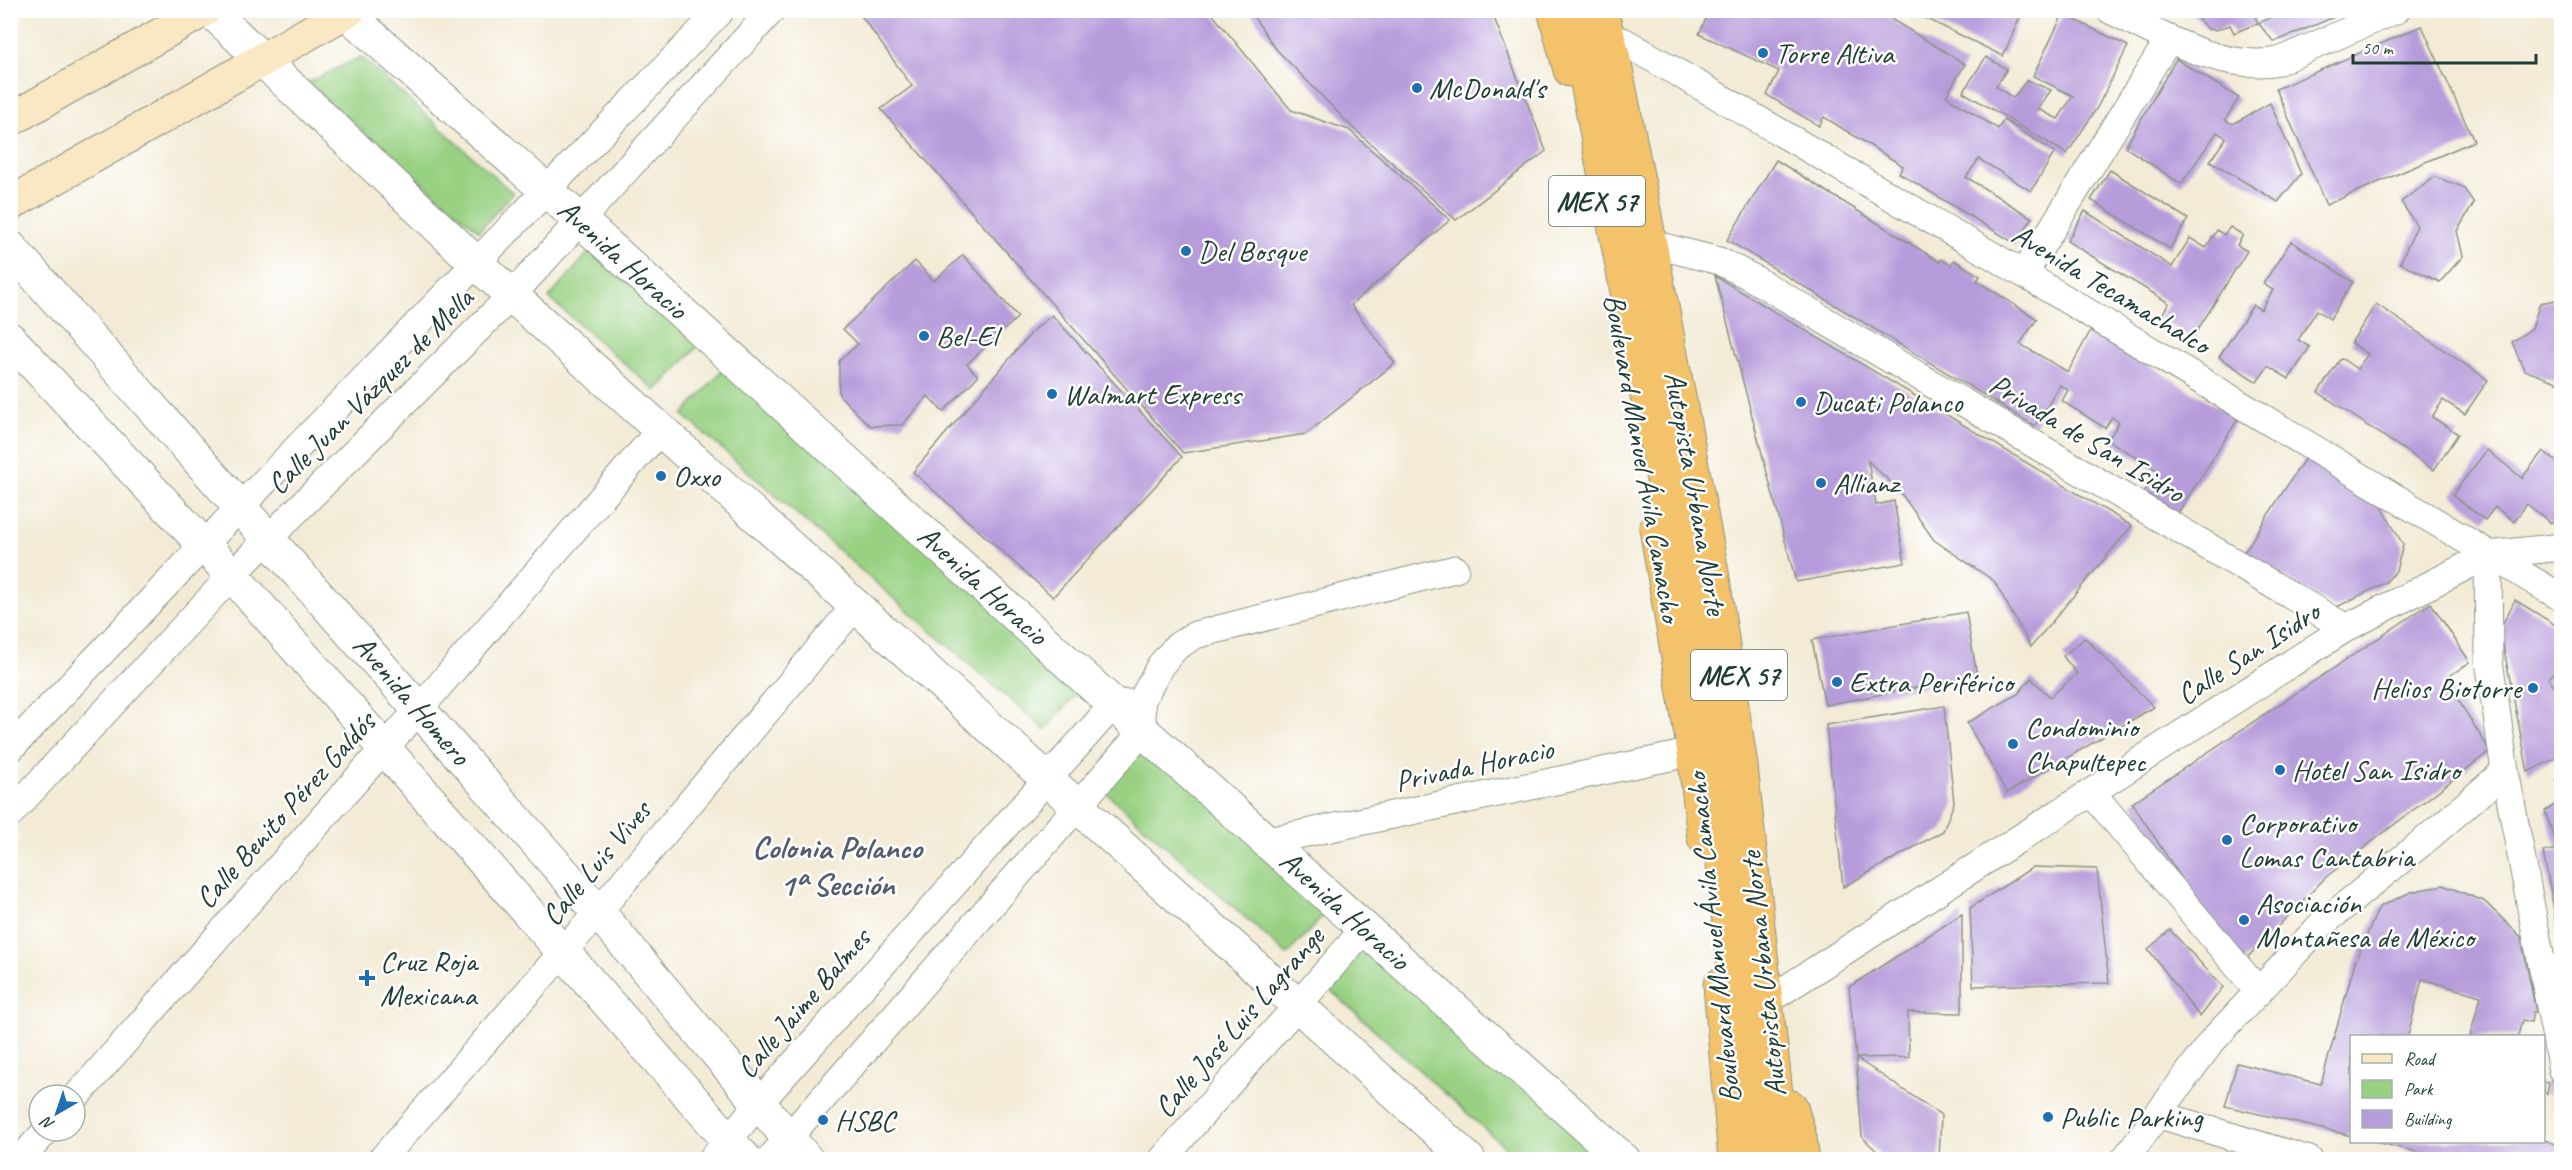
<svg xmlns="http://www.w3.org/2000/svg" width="2572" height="1170" font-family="Caveat,sans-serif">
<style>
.green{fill:#99d183;stroke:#5c875c;stroke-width:1.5}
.building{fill:#b79cdb}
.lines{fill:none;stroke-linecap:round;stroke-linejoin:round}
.minor-casing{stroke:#899485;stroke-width:29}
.tertiary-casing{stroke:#899485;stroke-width:35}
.secondary-casing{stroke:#899485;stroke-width:35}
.trunk-casing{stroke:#899485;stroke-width:35}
.motorway-casing{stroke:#899485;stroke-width:35}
.minor{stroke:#fff;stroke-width:27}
.tertiary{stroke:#fff;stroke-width:33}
.secondary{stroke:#fae7c3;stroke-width:33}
.trunk{stroke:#f3c26a;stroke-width:33}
.motorway{stroke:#f3c26a;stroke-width:33}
.poi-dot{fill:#1f6fb2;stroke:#fff;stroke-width:2}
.labels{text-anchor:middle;stroke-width:5;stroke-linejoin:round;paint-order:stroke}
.shield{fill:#fff;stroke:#627771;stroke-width:1.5}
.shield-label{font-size:28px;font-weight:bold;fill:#1f3d34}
.poi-label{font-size:30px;fill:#1f3d34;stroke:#fff;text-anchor:start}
.street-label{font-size:30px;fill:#1f3d34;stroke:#fff}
.neighbourhood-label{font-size:32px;font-weight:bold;fill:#545e6e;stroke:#fff}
</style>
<rect width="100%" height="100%" fill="#fff"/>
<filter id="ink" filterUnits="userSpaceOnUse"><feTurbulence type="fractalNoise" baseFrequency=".0167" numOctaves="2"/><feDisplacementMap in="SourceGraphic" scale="12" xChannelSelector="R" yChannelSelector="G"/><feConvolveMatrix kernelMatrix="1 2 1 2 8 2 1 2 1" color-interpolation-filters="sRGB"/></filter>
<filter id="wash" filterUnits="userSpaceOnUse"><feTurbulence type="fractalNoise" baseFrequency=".008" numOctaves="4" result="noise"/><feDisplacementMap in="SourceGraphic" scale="24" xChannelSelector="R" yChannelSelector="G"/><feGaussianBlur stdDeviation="1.35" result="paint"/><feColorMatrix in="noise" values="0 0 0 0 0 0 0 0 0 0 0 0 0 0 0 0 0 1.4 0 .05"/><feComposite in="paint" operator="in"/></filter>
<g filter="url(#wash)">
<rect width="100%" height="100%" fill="#f3ebd6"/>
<!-- green -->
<g class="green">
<path d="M361 57 513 193 479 231 307 83Z"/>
<path d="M590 251 700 344 656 391 549 298Z"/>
<path d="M727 365 1088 680 1045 730 683 415Z"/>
<path d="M1143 740 1330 908 1287 955 1100 787Z"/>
<path d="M1374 935 1619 1159H1518L1327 987Z"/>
</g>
<g id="blocks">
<!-- building -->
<g class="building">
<path d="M857 10H1115L1118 16 1129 10H1209L1291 110 1349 130 1450 220 1351 305 1395 363 1306 434 1183 453 881 109 912 86Z"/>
<path d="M1249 10H1491L1546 151 1456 220 1351 126 1276 49Z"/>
<path d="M1710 10H1889L1886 16 1965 64 1946 96 1998 129 2004 120 2055 152 2031 191 1979 159 1966 177 2032 218 2016 244 1899 173 1903 166 1824 117 1819 126 1767 95 1779 71 1699 34Z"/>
<path d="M1909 10H2023L2003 56Z"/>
<path d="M2189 10H2252L2258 23 2234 33 2230 25 2216 30 2208 29Z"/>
<path d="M2287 11H2349L2274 42 2258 23Z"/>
<path d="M2063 14 2128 46 2097 108 2067 154 1963 92 1986 57 2007 69 1996 86 2013 98 2027 80 2051 90 2038 109 2058 119 2073 96 2033 76Z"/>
<path d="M2422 26 2474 141 2326 205 2276 89Z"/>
<path d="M2176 59 2239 98 2225 120 2233 124 2270 103 2301 174 2278 202 2210 161 2226 138 2217 132 2181 184 2125 147Z"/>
<path d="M1776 160 1940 262 1941 259 1951 265 1954 260 1980 276 1977 281 2037 319 2020 344 2068 372 2091 330 2238 419 2178 513 2144 492 2158 471 2108 440 2119 422 2112 417 2105 428 2062 401 2068 390 2060 385 2035 426 1727 240Z"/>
<path d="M2110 170 2188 219 2170 249 2091 200Z"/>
<path d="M2435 177 2463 187 2474 203 2457 231 2463 256 2440 282 2400 263 2417 226 2401 202Z"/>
<path d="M2085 211 2172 267 2190 238 2206 248 2217 230 2224 235 2230 227 2243 235 2237 245 2247 251 2192 339 2160 318 2169 303 2067 241Z"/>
<path d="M2291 241 2353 282 2330 319 2317 310 2298 340 2310 347 2289 379 2268 366 2257 382 2219 357 2253 305 2261 310 2273 290 2263 284Z"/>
<path d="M963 255 1018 317 967 364 978 376 943 412 928 396 902 425 870 426 839 395V361L858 344 843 329 915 261 934 281Z"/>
<path d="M1715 276 2132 526 2031 647 1994 581 1934 540 1898 489 1868 461 1876 505 1894 501 1905 563 1796 582Z"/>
<path d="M2562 299V384L2524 370 2512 342 2532 328 2540 303Z"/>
<path d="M2376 304 2488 380 2465 414 2443 400 2432 417 2458 434 2434 470 2318 392 2341 358 2357 369 2368 354 2351 343Z"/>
<path d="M1052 315 1182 457 1053 597 913 472 1033 331Z"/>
<path d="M2487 450 2522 478 2543 451 2562 466V510L2551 523 2527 504 2514 521 2495 507 2485 520 2452 495Z"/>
<path d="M2305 458 2380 503 2403 545 2396 571 2385 583 2335 608 2244 552Z"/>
<path d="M2515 600 2562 629V668L2548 678 2562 699V755L2528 772 2500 629Z"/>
<path d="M2431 603 2470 662 2445 679 2490 751 2326 877 2239 966 2132 803Z"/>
<path d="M1966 612 1977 676 1825 705 1812 640Z"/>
<path d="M2085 638 2154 707 2007 793 1967 723 2018 694 2031 678 2050 697 2077 674 2063 656Z"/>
<path d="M1944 706 1954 803 1943 831 1843 887 1826 725Z"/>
<path d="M2562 777V792L2556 780Z"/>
<path d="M2562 800V941H2560L2543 852 2558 849 2545 811Z"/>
<path d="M2033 867 2097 869 2109 983 1973 986 1970 908Z"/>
<path d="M2443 885 2484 901 2521 937 2536 1012H2533L2531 1022 2522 1020 2518 1036H2470L2481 996 2422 979 2408 1036H2352V1136L2225 1106 2237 1063 2321 1084 2355 962 2379 907 2411 892Z"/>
<path d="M1962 914V1013L1908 1012 1909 1057 1856 1058 1849 987Z"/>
<path d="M2170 930 2223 987 2200 1017 2148 949Z"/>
<path d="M1856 1058 1941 1115 1939 1160H1886L1862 1137Z"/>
<path d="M2544 1082 2549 1083 2547 1094 2544 1093Z"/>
<path d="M2544 1140 2559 1145 2561 1160H2480L2464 1154 2463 1160H2449L2376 1142Z"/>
</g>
</g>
</g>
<g filter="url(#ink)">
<use href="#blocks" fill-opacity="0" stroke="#899485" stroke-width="1.5"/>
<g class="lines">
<defs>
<g id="minor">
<path d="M2110 10C2161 35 2221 72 2279 61L2396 10"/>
<path d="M1623 41 2024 274 2562 598"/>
<path d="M1664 247 1719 261 1751 277 2346 628"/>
<path d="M2024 274 2169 39"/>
<path d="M2488 555 2489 661 2505 771 2562 1070"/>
<path d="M10 749 240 507 721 10"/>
<path d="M2091 792 2259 992"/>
<path d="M10 814 232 575 512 295 772 10"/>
<path d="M1268 841 1694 752"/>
<path d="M1778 994 2346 628 2488 555 2562 547"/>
<path d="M75 1098 420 708 661 429"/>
<path d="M2157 1114 2309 1160"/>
<path d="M20 1160 46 1131"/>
<path d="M381 1160 598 912 856 605"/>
<path d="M711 1160 760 1102 1114 704 1132 703"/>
<path d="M769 1160 1143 731 1141 702 1160 666 1176 647 1195 635 1455 569"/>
<path d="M1162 1160 1366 927"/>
<path d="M2124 1160 2212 1041 2321 925 2430 836 2505 771"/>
</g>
<g id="tertiary">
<path d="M210 10 477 264 1469 1160"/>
<path d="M343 10 581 221 1143 731 1624 1160"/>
<path d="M10 247 598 912 807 1160"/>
<path d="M10 339 232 575 746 1160"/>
</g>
<g id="secondary">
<path d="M10 120 204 10"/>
<path d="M10 204 349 10"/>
</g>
<g id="trunk">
<path d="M1554 10 1570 70"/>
<path d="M1656 528 1694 752 1704 838"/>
<path d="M1720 985 1735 1160"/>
<path d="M1791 1107 1800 1138 1803 1160"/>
</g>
<g id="motorway">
<path d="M1573 10 1669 511 1710 741 1754 1160"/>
<path d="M1601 10 1613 55 1640 190 1712 572 1741 766 1783 1160"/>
</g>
</defs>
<!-- minor casing -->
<use href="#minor" class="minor-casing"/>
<!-- tertiary casing -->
<use href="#tertiary" class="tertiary-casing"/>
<!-- secondary casing -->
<use href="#secondary" class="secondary-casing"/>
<!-- trunk casing -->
<use href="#trunk" class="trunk-casing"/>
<!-- motorway casing -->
<use href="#motorway" class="motorway-casing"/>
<!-- minor -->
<use href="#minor" class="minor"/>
<!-- tertiary -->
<use href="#tertiary" class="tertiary"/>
<!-- secondary -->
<use href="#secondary" class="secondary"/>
<!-- trunk -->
<use href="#trunk" class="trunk"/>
<!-- motorway -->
<use href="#motorway" class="motorway"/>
</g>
</g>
<!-- markers -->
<g class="poi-dot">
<circle cx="1763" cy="53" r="6"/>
<circle cx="1417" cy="88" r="6"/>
<circle cx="1186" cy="251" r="6"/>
<circle cx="924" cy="336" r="6"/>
<circle cx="1052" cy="394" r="6"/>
<circle cx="1801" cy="402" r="6"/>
<circle cx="661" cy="476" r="6"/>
<circle cx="1821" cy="483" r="6"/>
<circle cx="1837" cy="682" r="6"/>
<circle cx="2533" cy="688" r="6"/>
<circle cx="2013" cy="744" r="6"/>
<circle cx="2280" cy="770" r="6"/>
<circle cx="2227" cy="840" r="6"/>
<circle cx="2244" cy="920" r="6"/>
<path d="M364 969h6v6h6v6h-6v6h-6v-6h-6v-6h6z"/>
<circle cx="2048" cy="1117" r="6"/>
<circle cx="823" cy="1120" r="6"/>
</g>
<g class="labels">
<!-- shield labels -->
<g class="shield">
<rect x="1549" y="176" width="96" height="50" rx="4.5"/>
<rect x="1691" y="650" width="96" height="50" rx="4.5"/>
</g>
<g class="shield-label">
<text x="1597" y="211">MEX 57</text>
<text x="1739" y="685">MEX 57</text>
</g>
<!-- poi labels -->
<g class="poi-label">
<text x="1775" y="63">Torre Altiva</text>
<text x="1429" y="98">McDonald's</text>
<text x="1198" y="261">Del Bosque</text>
<text x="936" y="346">Bel-El</text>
<text x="1064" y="404">Walmart Express</text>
<text x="1813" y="412">Ducati Polanco</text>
<text x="673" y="486">Oxxo</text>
<text x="1833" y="493">Allianz</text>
<text x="1849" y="692">Extra Periférico</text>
<text x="2521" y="698" text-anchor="end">Helios Biotorre</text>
<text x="2025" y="737">Condominio<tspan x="2025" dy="34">Chapultepec</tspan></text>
<text x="2292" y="780">Hotel San Isidro</text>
<text x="2239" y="833">Corporativo<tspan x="2239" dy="34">Lomas Cantabria</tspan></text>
<text x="2256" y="913">Asociación<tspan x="2256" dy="34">Montañesa de México</tspan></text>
<text x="380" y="971">Cruz Roja<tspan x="380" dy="34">Mexicana</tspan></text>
<text x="2060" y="1127">Public Parking</text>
<text x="835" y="1130">HSBC</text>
</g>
<!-- street labels -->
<g class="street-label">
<text transform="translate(623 259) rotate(42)" y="10">Avenida Horacio</text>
<text transform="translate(2111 289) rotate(31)" y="10">Avenida Tecamachalco</text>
<text transform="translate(370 391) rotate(-45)" y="10">Calle Juan Vázquez de Mella</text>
<text transform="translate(2087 438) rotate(31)" y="10">Privada de San Isidro</text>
<text transform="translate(1643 458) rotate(80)" y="10">Boulevard Manuel Ávila Camacho</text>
<text transform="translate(1696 493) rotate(80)" y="10">Autopista Urbana Norte</text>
<text transform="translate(983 585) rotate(42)" y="10">Avenida Horacio</text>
<text transform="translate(2248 653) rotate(-33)" y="10">Calle San Isidro</text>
<text transform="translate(412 700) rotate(49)" y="10">Avenida Homero</text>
<text transform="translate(1474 765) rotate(-12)" y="10">Privada Horacio</text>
<text transform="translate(285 810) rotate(-48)" y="10">Calle Benito Pérez Galdós</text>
<text transform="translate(596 863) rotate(-50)" y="10">Calle Luis Vives</text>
<text transform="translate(1345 910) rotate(42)" y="10">Avenida Horacio</text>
<text transform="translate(1713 938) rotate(-96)" y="10">Boulevard Manuel Ávila Camacho</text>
<text transform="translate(1763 974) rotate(-96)" y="10">Autopista Urbana Norte</text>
<text transform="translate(803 1003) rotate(-49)" y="10">Calle Jaime Balmes</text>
<text transform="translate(1239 1022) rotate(-49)" y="10">Calle José Luis Lagrange</text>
</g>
<!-- neighbourhood labels -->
<g class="neighbourhood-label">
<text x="837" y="858">Colonia Polanco<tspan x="837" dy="37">1ª Sección</tspan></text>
</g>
</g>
<!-- margin -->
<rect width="2572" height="1170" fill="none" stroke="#fff" stroke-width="36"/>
<!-- legend -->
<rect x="2350" y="1035" width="195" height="108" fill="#ffffff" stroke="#a5b1ae" stroke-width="1.5"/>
<rect x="2362" y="1054" width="30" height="9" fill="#fae7c3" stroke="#a5b1ae" stroke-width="1.5"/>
<text x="2404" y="1065" font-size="18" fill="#1f3d34">Road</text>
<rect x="2362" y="1080" width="30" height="18" fill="#99d183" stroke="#a5b1ae" stroke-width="1.5"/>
<text x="2404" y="1095" font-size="18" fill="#1f3d34">Park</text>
<rect x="2362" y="1110" width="30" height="18" fill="#b79cdb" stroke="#a5b1ae" stroke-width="1.5"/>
<text x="2404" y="1125" font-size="18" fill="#1f3d34">Building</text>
<!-- north arrow -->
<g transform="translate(57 1113) rotate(219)"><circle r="28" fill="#ffffff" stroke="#a5b1ae" stroke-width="1.5"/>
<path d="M0-4.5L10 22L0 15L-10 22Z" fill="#1f6fb2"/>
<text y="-9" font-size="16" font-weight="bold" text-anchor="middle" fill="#1f3d34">N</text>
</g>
<!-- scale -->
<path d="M2353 54v9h183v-9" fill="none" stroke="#1f3d34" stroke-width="3"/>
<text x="2362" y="54" font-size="18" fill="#1f3d34" stroke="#ffffff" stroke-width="4.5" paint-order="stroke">50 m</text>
</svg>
